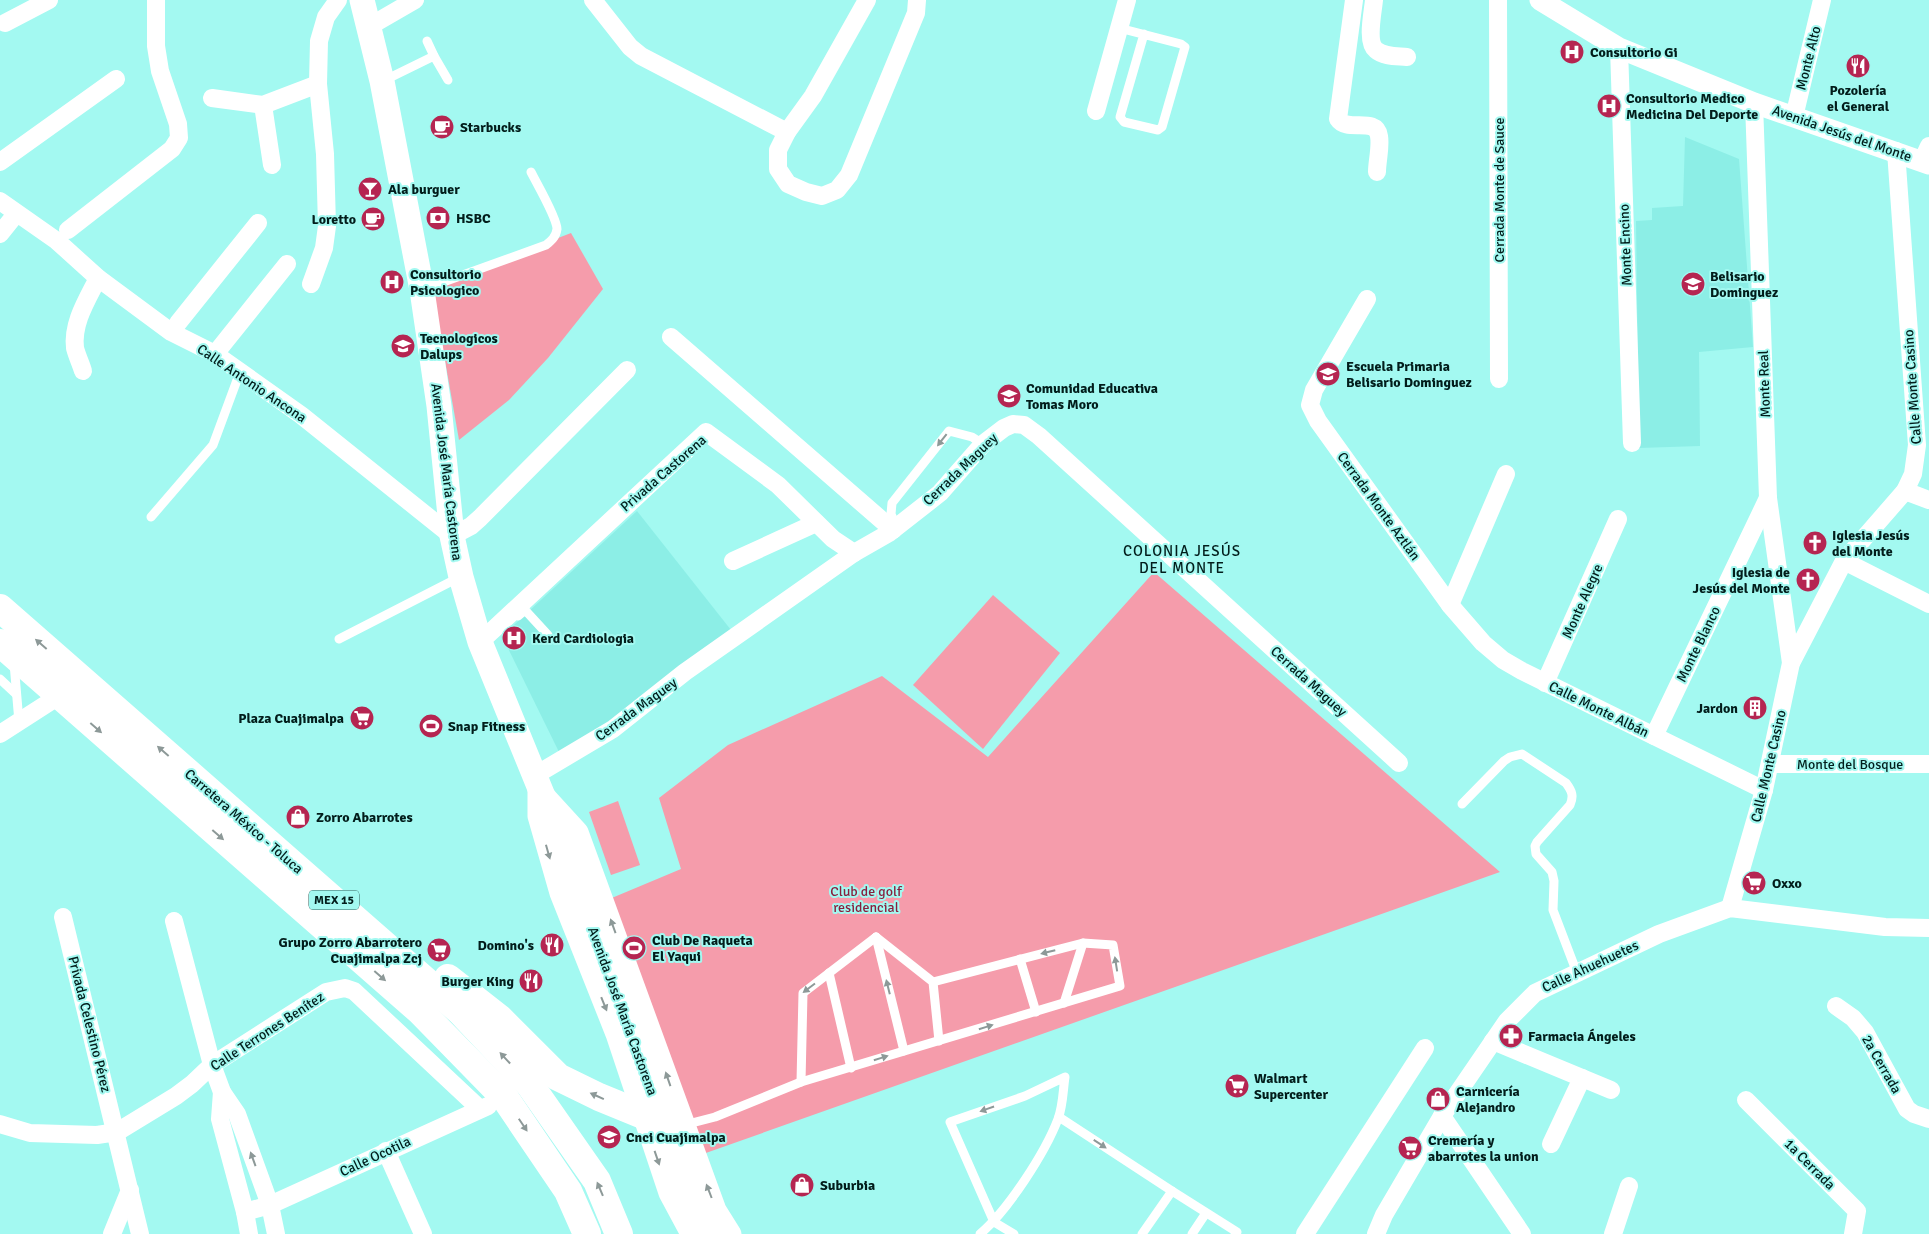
<svg xmlns="http://www.w3.org/2000/svg" width="1929" height="1234" font-family="Signika,sans-serif">
<style>
.built{fill:#8ceee6}
.green{fill:#f59cab}
.lines{fill:none;stroke-linecap:round;stroke-linejoin:round}
.service{stroke:#fff;stroke-width:9}
.minor{stroke:#fff;stroke-width:18}
.tertiary{stroke:#fff;stroke-width:21}
.secondary{stroke:#fff;stroke-width:25}
.primary{stroke:#fff;stroke-width:28}
.oneway{fill:#8d9998}
.labels{text-anchor:middle;stroke-width:4;stroke-linejoin:round;paint-order:stroke}
.shield{fill:#a3f9f1;stroke:#325f5b;stroke-width:1}
.shield-label{font-size:12px;font-weight:bold;fill:#021d1b}
.poi-label{font-size:14px;font-weight:bold;fill:#021d1b;stroke:#a3f9f1;text-anchor:start}
.street-label{font-size:14px;fill:#021d1b;stroke:#a3f9f1}
.park-label{font-size:14px;fill:#881f3d;stroke:#a3f9f1}
.neighbourhood-label{font-size:15px;letter-spacing:1px;fill:#021d1b;stroke:#a3f9f1}
</style>
<rect width="100%" height="100%" fill="#a3f9f1"/>
<!-- built -->
<g class="built">
<path d="M1685 137 1739 159 1753 347 1699 352 1700 446 1639 448 1636 221 1652 220V208L1683 206Z"/>
<path d="M637 511 731 630 626 715 559 752 502 636Z"/>
</g>
<!-- green -->
<g class="green">
<path d="M571 233 603 289 548 358 509 400 459 440 432 287Z"/>
<path d="M1154 572 1500 872 703 1154 607 900 681 869 659 798 728 745 882 676 988 757Z"/>
<path d="M993 595 1060 653 983 749 913 685Z"/>
<path d="M618 801 640 865 611 875 589 812Z"/>
</g>
<g class="lines">
<!-- service -->
<g class="service">
<path d="M1119 28 1181 44 1185 47 1162 127 1158 130 1124 122 1120 117 1144 34"/>
<path d="M427 41 434 56"/>
<path d="M385 80 434 56 448 80"/>
<path d="M424 289 546 245C551 241 556 237 557 229 557 218 537 184 531 172"/>
<path d="M151 517 213 445 240 372"/>
<path d="M896 526 891 514 892 503 949 431 972 437 983 444"/>
<path d="M518 616 525 610 548 635"/>
<path d="M339 639 458 578"/>
<path d="M14 663 19 722"/>
<path d="M0 679 16 694"/>
<path d="M1462 804 1504 761 1510 757 1522 754 1566 783C1572 791 1574 796 1570 805L1537 842 1535 846 1536 854 1552 872 1554 881 1553 910 1577 973"/>
<path d="M876 937 933 982 939 1041"/>
<path d="M876 937 904 1051"/>
<path d="M1020 959 1036 1012"/>
<path d="M829 973 851 1068"/>
<path d="M1064 1003 1083 943"/>
<path d="M801 1082 803 993 876 937"/>
<path d="M1059 1117 1172 1191 1237 1232 1235 1234"/>
<path d="M684 1125 715 1117 801 1082 1120 986 1113 945 1083 943 933 982"/>
<path d="M980 1234C1008 1210 1045 1153 1058 1119 1063 1106 1063 1090 1065 1077L1025 1096 950 1122 994 1222 1014 1234"/>
<path d="M1142 1234 1172 1191"/>
<path d="M1192 1234 1206 1213"/>
</g>
<!-- minor -->
<g class="minor">
<path d="M593 0 630 47 641 56 787 132"/>
<path d="M867 0 813 96 787 132 778 150V169L788 184 806 192 822 196 837 190 849 175 916 13 917 0"/>
<path d="M1354 0 1338 119C1347 133 1376 116 1379 136 1381 147 1377 161 1377 172"/>
<path d="M1374 0C1373 12 1366 42 1376 50 1384 57 1397 56 1407 57"/>
<path d="M1498 0 1499 379"/>
<path d="M5 23 49 0"/>
<path d="M370 26 415 0"/>
<path d="M1619 48 1632 443"/>
<path d="M212 98 263 105 318 84"/>
<path d="M1754 103 1768 498 1791 663"/>
<path d="M263 105 272 165"/>
<path d="M1096 111 1127 0"/>
<path d="M1794 117 1822 0"/>
<path d="M1922 161 1929 146"/>
<path d="M0 162 116 79"/>
<path d="M0 201 57 241 98 278 171 332 215 354 301 415 452 536 471 526 480 518 627 370"/>
<path d="M68 230 172 149 179 138 178 124 160 71 156 46V0"/>
<path d="M0 234 16 214"/>
<path d="M311 284 324 248 327 226 325 154 318 84 319 41 326 17 338 0"/>
<path d="M1367 299 1314 390 1310 405 1318 421 1450 605 1483 643 1503 660 1522 671 1764 790"/>
<path d="M178 323 258 223"/>
<path d="M671 337 893 530"/>
<path d="M215 354 287 264"/>
<path d="M83 371C81 364 77 356 75 348 72 323 87 300 98 278"/>
<path d="M1905 491 1929 500"/>
<path d="M733 561 816 523"/>
<path d="M1844 561 1929 604"/>
<path d="M1450 605 1506 474"/>
<path d="M480 642 706 432 778 485 833 539 854 553"/>
<path d="M1545 683 1618 519"/>
<path d="M0 734 59 696"/>
<path d="M1654 736 1768 498"/>
<path d="M1770 764H1929"/>
<path d="M534 776 613 729 685 672 854 553 889 533 940 493 983 444 1004 428 1013 424 1024 425 1039 436 1399 763"/>
<path d="M1730 908 1764 790 1791 663 1844 561 1905 491 1913 474 1917 445 1896 151"/>
<path d="M63 917 140 1234"/>
<path d="M174 921 212 1065 222 1092 237 1114 270 1205 276 1234"/>
<path d="M1836 1006 1853 1018 1865 1032 1907 1109 1914 1114 1929 1119"/>
<path d="M1493 1041 1611 1090"/>
<path d="M222 1092 220 1119 245 1212 249 1234"/>
<path d="M1746 1100 1857 1211 1853 1234"/>
<path d="M1442 1116 1522 1234"/>
<path d="M0 1124 30 1133 97 1135 117 1132 176 1096 192 1084 212 1065 326 992 345 988 354 991 480 1109"/>
<path d="M1551 1144 1582 1078"/>
<path d="M386 1151 423 1234"/>
<path d="M245 1212 270 1205 488 1106"/>
<path d="M112 1234 130 1190"/>
<path d="M1305 1234 1425 1048"/>
<path d="M1376 1234 1384 1215 1442 1116 1507 1021 1535 993 1659 934 1730 908 1885 927 1929 928"/>
<path d="M1613 1234 1629 1186"/>
</g>
<!-- tertiary -->
<g class="tertiary">
<path d="M1540 0 1619 48 1754 103 1929 164"/>
<path d="M538 790V816L560 893 616 1034 669 1193 691 1234"/>
<path d="M546 797 578 832 716 1210 731 1234"/>
</g>
<!-- secondary -->
<path class="secondary" d="M362 0 382 81 422 290 439 406 452 536 461 577 480 642 563 845 694 1207 709 1234"/>
<!-- primary -->
<g class="primary">
<path d="M0 608 460 1011 530 1085 597 1181 619 1234"/>
<path d="M0 643 420 1011 505 1098 568 1191 587 1234"/>
<path d="M448 978 499 1018 558 1077 599 1097 643 1115"/>
</g>
</g>
<!-- one-way arrows -->
<defs><path id="oneway-solid" d="M-6-.8H1V-3.2L6.5 0L1 3.2V.8H-6Z" transform="scale(1.25)"/></defs>
<g class="oneway">
<use href="#oneway-solid" transform="translate(942 440) rotate(128)"/>
<use href="#oneway-solid" transform="translate(41 644) rotate(-139)"/>
<use href="#oneway-solid" transform="translate(96 728) rotate(41)"/>
<use href="#oneway-solid" transform="translate(163 751) rotate(-139)"/>
<use href="#oneway-solid" transform="translate(218 835) rotate(41)"/>
<use href="#oneway-solid" transform="translate(548 852) rotate(74)"/>
<use href="#oneway-solid" transform="translate(613 926) rotate(-110)"/>
<use href="#oneway-solid" transform="translate(1048 952) rotate(166)"/>
<use href="#oneway-solid" transform="translate(1116 964) rotate(-99)"/>
<use href="#oneway-solid" transform="translate(380 976) rotate(41)"/>
<use href="#oneway-solid" transform="translate(888 987) rotate(-104)"/>
<use href="#oneway-solid" transform="translate(809 988) rotate(143)"/>
<use href="#oneway-solid" transform="translate(604 1004) rotate(68)"/>
<use href="#oneway-solid" transform="translate(986 1027) rotate(-17)"/>
<use href="#oneway-solid" transform="translate(505 1058) rotate(-133)"/>
<use href="#oneway-solid" transform="translate(881 1058) rotate(-17)"/>
<use href="#oneway-solid" transform="translate(668 1079) rotate(-109)"/>
<use href="#oneway-solid" transform="translate(597 1096) rotate(-156)"/>
<use href="#oneway-solid" transform="translate(987 1109) rotate(161)"/>
<use href="#oneway-solid" transform="translate(523 1125) rotate(56)"/>
<use href="#oneway-solid" transform="translate(1100 1144) rotate(33)"/>
<use href="#oneway-solid" transform="translate(657 1158) rotate(71)"/>
<use href="#oneway-solid" transform="translate(253 1159) rotate(-110)"/>
<use href="#oneway-solid" transform="translate(600 1189) rotate(-113)"/>
<use href="#oneway-solid" transform="translate(709 1191) rotate(-111)"/>
</g>
<!-- icons -->
<defs>
<symbol id="hospital-disc" viewBox="-11 -11 22 22"><circle r="9.5" fill="#b52551" stroke="#a3f9f1"/><path d="M-5-5h3v3.5h4V-5h3V5h-3V1.5h-4V5h-3Z" fill="#fff"/></symbol>
<symbol id="restaurant-disc" viewBox="-11 -11 22 22"><circle r="9.5" fill="#b52551" stroke="#a3f9f1"/><path d="M-5-6h1v4h1v-4h1v4h1v-4h1v5L-1.5 .5V6h-2V.5L-5-1ZM5-6V6H3V1.5H1.5Q1.5-4 5-6Z" fill="#fff"/></symbol>
<symbol id="cafe-disc" viewBox="-11 -11 22 22"><circle r="9.5" fill="#b52551" stroke="#a3f9f1"/><path d="M-5.5-4.5H6V0H3Q3 3.5 0 3.5H-2.5Q-5.5 3.5-5.5 0ZM3-3.2v2h1.7v-2ZM-6 4.5H4V6H-6Z" fill="#fff"/></symbol>
<symbol id="bar-disc" viewBox="-11 -11 22 22"><circle r="9.5" fill="#b52551" stroke="#a3f9f1"/><path d="M-6-5H6L.8 .8V4.5H3.5V6h-7V4.5H-.8V.8Z" fill="#fff"/></symbol>
<symbol id="bank-disc" viewBox="-11 -11 22 22"><circle r="9.5" fill="#b52551" stroke="#a3f9f1"/><path d="M-6-4H6V4H-6ZM0-2.3a2.3 2.3 0 1 0 0 4.6a2.3 2.3 0 1 0 0-4.6Z" fill="#fff"/></symbol>
<symbol id="school-disc" viewBox="-11 -11 22 22"><circle r="9.5" fill="#b52551" stroke="#a3f9f1"/><path d="M0-5L7-2L0 1L-7-2ZM-4 1L0 2.5L4 1V4Q0 6-4 4Z" fill="#fff"/></symbol>
<symbol id="university-disc" viewBox="-11 -11 22 22"><circle r="9.5" fill="#b52551" stroke="#a3f9f1"/><path d="M0-5L7-2L0 1L-7-2ZM-4 1L0 2.5L4 1V4Q0 6-4 4Z" fill="#fff"/></symbol>
<symbol id="church-disc" viewBox="-11 -11 22 22"><circle r="9.5" fill="#b52551" stroke="#a3f9f1"/><path d="M-1.2-6h2.4v3.5h3.3v2.4h-3.3V6h-2.4V-.1h-3.3v-2.4h3.3Z" fill="#fff"/></symbol>
<symbol id="building-disc" viewBox="-11 -11 22 22"><circle r="9.5" fill="#b52551" stroke="#a3f9f1"/><path d="M-4-6H4V6H1V3H-1V6H-4ZM-2.5-4.3h1.7v1.8h-1.7ZM.8-4.3h1.7v1.8H.8ZM-2.5-1h1.7V.8h-1.7ZM.8-1h1.7V.8H.8Z" fill="#fff"/></symbol>
<symbol id="supermarket-disc" viewBox="-11 -11 22 22"><circle r="9.5" fill="#b52551" stroke="#a3f9f1"/><path d="M-6-5.5h2.5l.6 2H6L4.5 2H-2.5L-4.4-4H-6ZM-1.5 3.2a1.3 1.3 0 1 0 .1 0ZM3 3.2a1.3 1.3 0 1 0 .1 0Z" fill="#fff"/></symbol>
<symbol id="stadium-disc" viewBox="-11 -11 22 22"><circle r="9.5" fill="#b52551" stroke="#a3f9f1"/><path d="M0-5a6.5 5 0 1 0 0 10a6.5 5 0 1 0 0-10ZM-3.5-1.8h7v3.6h-7Z" fill="#fff"/></symbol>
<symbol id="shop-disc" viewBox="-11 -11 22 22"><circle r="9.5" fill="#b52551" stroke="#a3f9f1"/><path d="M-5-2.5h2.3a2.7 3.5 0 0 1 5.4 0H5L5.5 6h-11ZM-1.5-2.5h3a1.5 2.3 0 0 0-3 0Z" fill="#fff"/></symbol>
<symbol id="pharmacy-disc" viewBox="-11 -11 22 22"><circle r="9.5" fill="#b52551" stroke="#a3f9f1"/><path d="M-2-6h4v4h4v4h-4v4h-4v-4h-4v-4h4Z" fill="#fff"/></symbol>
</defs>
<g fill-rule="evenodd">
<use href="#hospital-disc" x="1558" y="38" width="28" height="28"/>
<use href="#restaurant-disc" x="1844" y="52" width="28" height="28"/>
<use href="#hospital-disc" x="1595" y="92" width="28" height="28"/>
<use href="#cafe-disc" x="428" y="113" width="28" height="28"/>
<use href="#bar-disc" x="356" y="175" width="28" height="28"/>
<use href="#bank-disc" x="424" y="204" width="28" height="28"/>
<use href="#cafe-disc" x="359" y="205" width="28" height="28"/>
<use href="#hospital-disc" x="378" y="268" width="28" height="28"/>
<use href="#school-disc" x="1679" y="270" width="28" height="28"/>
<use href="#university-disc" x="389" y="332" width="28" height="28"/>
<use href="#school-disc" x="1314" y="360" width="28" height="28"/>
<use href="#school-disc" x="995" y="382" width="28" height="28"/>
<use href="#church-disc" x="1801" y="529" width="28" height="28"/>
<use href="#church-disc" x="1794" y="566" width="28" height="28"/>
<use href="#hospital-disc" x="500" y="624" width="28" height="28"/>
<use href="#building-disc" x="1741" y="694" width="28" height="28"/>
<use href="#supermarket-disc" x="348" y="704" width="28" height="28"/>
<use href="#stadium-disc" x="417" y="712" width="28" height="28"/>
<use href="#shop-disc" x="284" y="803" width="28" height="28"/>
<use href="#supermarket-disc" x="1740" y="869" width="28" height="28"/>
<use href="#restaurant-disc" x="538" y="931" width="28" height="28"/>
<use href="#stadium-disc" x="620" y="934" width="28" height="28"/>
<use href="#supermarket-disc" x="425" y="936" width="28" height="28"/>
<use href="#restaurant-disc" x="517" y="967" width="28" height="28"/>
<use href="#pharmacy-disc" x="1497" y="1022" width="28" height="28"/>
<use href="#supermarket-disc" x="1223" y="1072" width="28" height="28"/>
<use href="#shop-disc" x="1424" y="1085" width="28" height="28"/>
<use href="#university-disc" x="595" y="1123" width="28" height="28"/>
<use href="#supermarket-disc" x="1396" y="1134" width="28" height="28"/>
<use href="#shop-disc" x="788" y="1171" width="28" height="28"/>
</g>
<g class="labels">
<!-- shield labels -->
<rect class="shield" x="309" y="890.5" width="50" height="19" rx="4"/>
<g class="shield-label">
<text x="334" y="904">MEX 15</text>
</g>
<!-- poi labels -->
<g class="poi-label">
<text x="1590" y="57">Consultorio Gi</text>
<text x="1858" y="95" text-anchor="middle">Pozolería<tspan x="1858" dy="16">el General</tspan></text>
<text x="1626" y="103">Consultorio Medico<tspan x="1626" dy="16">Medicina Del Deporte</tspan></text>
<text x="460" y="132">Starbucks</text>
<text x="388" y="194">Ala burguer</text>
<text x="456" y="223">HSBC</text>
<text x="356" y="224" text-anchor="end">Loretto</text>
<text x="410" y="279">Consultorio<tspan x="410" dy="16">Psicologico</tspan></text>
<text x="1710" y="281">Belisario<tspan x="1710" dy="16">Dominguez</tspan></text>
<text x="420" y="343">Tecnologicos<tspan x="420" dy="16">Dalups</tspan></text>
<text x="1346" y="371">Escuela Primaria<tspan x="1346" dy="16">Belisario Dominguez</tspan></text>
<text x="1026" y="393">Comunidad Educativa<tspan x="1026" dy="16">Tomas Moro</tspan></text>
<text x="1832" y="540">Iglesia Jesús<tspan x="1832" dy="16">del Monte</tspan></text>
<text x="1790" y="577" text-anchor="end">Iglesia de<tspan x="1790" dy="16">Jesús del Monte</tspan></text>
<text x="532" y="643">Kerd Cardiologia</text>
<text x="1738" y="713" text-anchor="end">Jardon</text>
<text x="344" y="723" text-anchor="end">Plaza Cuajimalpa</text>
<text x="448" y="731">Snap Fitness</text>
<text x="316" y="822">Zorro Abarrotes</text>
<text x="1772" y="888">Oxxo</text>
<text x="652" y="945">Club De Raqueta<tspan x="652" dy="16">El Yaqui</tspan></text>
<text x="422" y="947" text-anchor="end">Grupo Zorro Abarrotero<tspan x="422" dy="16">Cuajimalpa Zcj</tspan></text>
<text x="534" y="950" text-anchor="end">Domino's</text>
<text x="514" y="986" text-anchor="end">Burger King</text>
<text x="1528" y="1041">Farmacia Ángeles</text>
<text x="1254" y="1083">Walmart<tspan x="1254" dy="16">Supercenter</tspan></text>
<text x="1456" y="1096">Carnicería<tspan x="1456" dy="16">Alejandro</tspan></text>
<text x="626" y="1142">Cnci Cuajimalpa</text>
<text x="1428" y="1145">Cremería y<tspan x="1428" dy="16">abarrotes la union</tspan></text>
<text x="820" y="1190">Suburbia</text>
</g>
<!-- street labels -->
<g class="street-label">
<text transform="translate(1808 58) rotate(-76)" y="5">Monte Alto</text>
<text transform="translate(1842 133) rotate(19)" y="5">Avenida Jesús del Monte</text>
<text transform="translate(1499 190) rotate(-90)" y="5">Cerrada Monte de Sauce</text>
<text transform="translate(1625 245) rotate(-92)" y="5">Monte Encino</text>
<text transform="translate(252 383) rotate(34)" y="5">Calle Antonio Ancona</text>
<text transform="translate(1764 384) rotate(-92)" y="5">Monte Real</text>
<text transform="translate(1912 387) rotate(-94)" y="5">Calle Monte Casino</text>
<text transform="translate(960 469) rotate(-44)" y="5">Cerrada Maguey</text>
<text transform="translate(447 472) rotate(83)" y="5">Avenida José María Castorena</text>
<text transform="translate(663 473) rotate(-41)" y="5">Privada Castorena</text>
<text transform="translate(1379 506) rotate(54)" y="5">Cerrada Monte Aztlán</text>
<text transform="translate(1582 601) rotate(-66)" y="5">Monte Alegre</text>
<text transform="translate(1698 644) rotate(-64)" y="5">Monte Blanco</text>
<text transform="translate(1309 681) rotate(42)" y="5">Cerrada Maguey</text>
<text transform="translate(636 709) rotate(-36)" y="5">Cerrada Maguey</text>
<text transform="translate(1599 709) rotate(26)" y="5">Calle Monte Albán</text>
<text x="1850" y="769">Monte del Bosque</text>
<text transform="translate(1768 766) rotate(-77)" y="5">Calle Monte Casino</text>
<text transform="translate(244 821) rotate(41)" y="5">Carretera México - Toluca</text>
<text transform="translate(1590 966) rotate(-25)" y="5">Calle Ahuehuetes</text>
<text transform="translate(623 1011) rotate(70)" y="5">Avenida José María Castorena</text>
<text transform="translate(90 1024) rotate(76)" y="5">Privada Celestino Pérez</text>
<text transform="translate(267 1031) rotate(-33)" y="5">Calle Terrones Benítez</text>
<text transform="translate(1882 1064) rotate(60)" y="5">2a Cerrada</text>
<text transform="translate(375 1156) rotate(-25)" y="5">Calle Ocotila</text>
<text transform="translate(1810 1164) rotate(45)" y="5">1a Cerrada</text>
</g>
<!-- park labels -->
<g class="park-label">
<text x="866" y="896">Club de golf<tspan x="866" dy="16">residencial</tspan></text>
</g>
<!-- neighbourhood labels -->
<g class="neighbourhood-label">
<text x="1182" y="556">COLONIA JESÚS<tspan x="1182" dy="17">DEL MONTE</tspan></text>
</g>
</g>
</svg>
